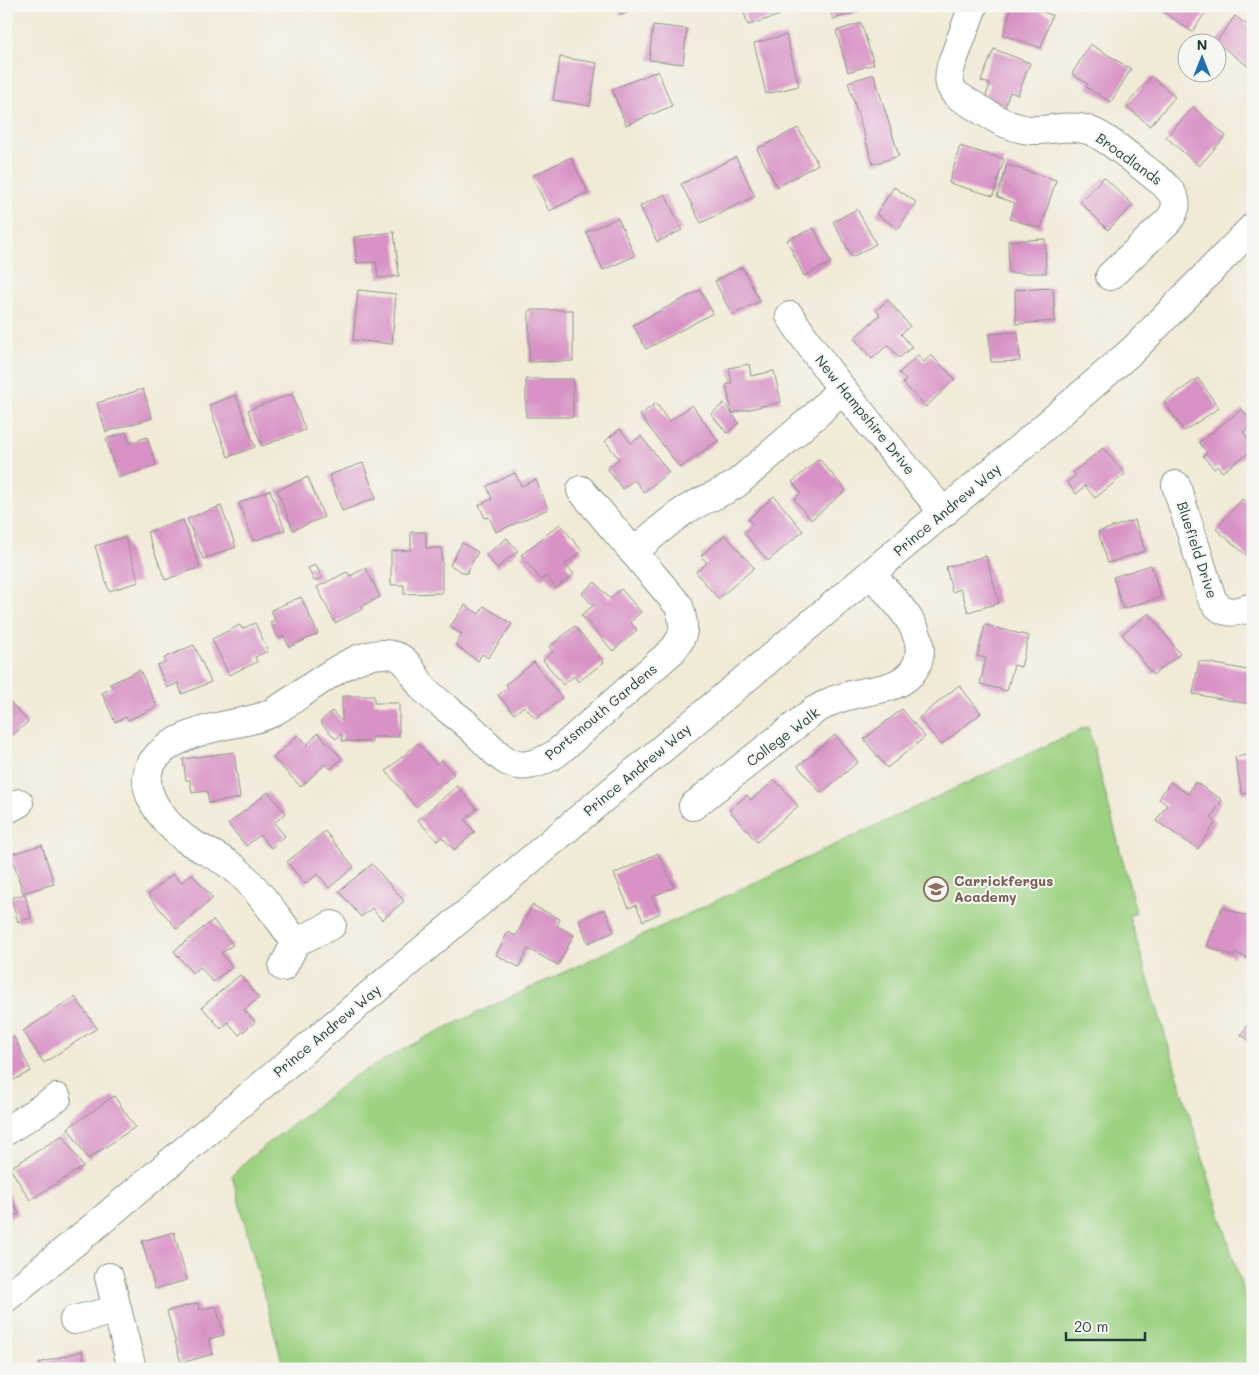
<svg xmlns="http://www.w3.org/2000/svg" width="1259" height="1375" font-family="Mali,sans-serif">
<style>
.green{fill:#9cd181;stroke:#5e875a}
.building{fill:#d892c5}
.lines{fill:none;stroke-linecap:round;stroke-linejoin:round}
.minor-casing{stroke:#889486;stroke-width:30}
.tertiary-casing{stroke:#889486;stroke-width:30}
.minor{stroke:#fff;stroke-width:28}
.tertiary{stroke:#fff;stroke-width:28}
.labels{text-anchor:middle;stroke-width:4;stroke-linejoin:round;paint-order:stroke}
.street-label{font-size:14px;fill:#1f3d34;stroke:#f6f6f2}
.education-label{font-size:14px;font-weight:bold;fill:#785e54;stroke:#f6f6f2;text-anchor:start}
</style>
<rect width="100%" height="100%" fill="#f6f6f2"/>
<filter id="ink" filterUnits="userSpaceOnUse"><feTurbulence type="fractalNoise" baseFrequency=".02" numOctaves="2"/><feDisplacementMap in="SourceGraphic" scale="10" xChannelSelector="R" yChannelSelector="G"/><feConvolveMatrix kernelMatrix="1 2 1 2 8 2 1 2 1" color-interpolation-filters="sRGB"/></filter>
<filter id="wash" filterUnits="userSpaceOnUse"><feTurbulence type="fractalNoise" baseFrequency=".0096" numOctaves="4" result="noise"/><feDisplacementMap in="SourceGraphic" scale="20" xChannelSelector="R" yChannelSelector="G"/><feGaussianBlur stdDeviation="1.12" result="paint"/><feColorMatrix in="noise" values="0 0 0 0 0 0 0 0 0 0 0 0 0 0 0 0 0 1.4 0 .05"/><feComposite in="paint" operator="in"/></filter>
<g filter="url(#wash)">
<rect width="100%" height="100%" fill="#f1ead7"/>
<!-- green -->
<path class="green" d="M1088 726 1136 912 1129 916 1253 1323V1369H284L232 1176 246 1161 353 1077 426 1037Z"/>
<g id="blocks">
<!-- building -->
<g class="building">
<path d="M617 6H643L621 15Z"/>
<path d="M742 6H778L780 15 748 25Z"/>
<path d="M829 6H857L858 12 833 19Z"/>
<path d="M1012 6H1023L1052 15 1041 48 1003 35Z"/>
<path d="M1163 6H1210L1192 32 1161 10Z"/>
<path d="M1235 16 1253 29V70L1216 42Z"/>
<path d="M861 23 874 64 848 72 836 31Z"/>
<path d="M653 25 687 29 683 64 649 60Z"/>
<path d="M786 35 799 86 766 94 754 43Z"/>
<path d="M1090 44 1131 69 1111 102 1086 87 1088 84 1072 74Z"/>
<path d="M994 49 1030 63 1018 95 1010 92 1005 107 985 99 990 84 981 81Z"/>
<path d="M560 57 597 63 590 106 553 100Z"/>
<path d="M658 71 672 106 626 125 612 89Z"/>
<path d="M874 74 899 156 873 164 848 82Z"/>
<path d="M1151 76 1175 97 1150 126 1126 106Z"/>
<path d="M1193 107 1226 136 1199 166 1166 137Z"/>
<path d="M798 128 818 164 777 187 757 149Z"/>
<path d="M960 146 1004 159 993 196 949 183Z"/>
<path d="M571 157 588 192 549 211 532 176Z"/>
<path d="M736 157 755 196 701 223 681 184Z"/>
<path d="M1007 165 1056 180 1041 228 1010 219 1015 203 997 197Z"/>
<path d="M1104 177 1133 205 1108 230 1080 202Z"/>
<path d="M894 187 916 202 898 229 876 214Z"/>
<path d="M665 194 682 230 657 242 640 206Z"/>
<path d="M857 209 876 244 852 257 833 222Z"/>
<path d="M618 218 635 256 603 270 586 232Z"/>
<path d="M814 228 831 263 804 276 787 240Z"/>
<path d="M394 232 399 276 378 278 376 262 357 263 354 237Z"/>
<path d="M1045 239 1046 273H1009L1008 241Z"/>
<path d="M742 267 760 301 732 315 715 281Z"/>
<path d="M1053 288 1055 321 1016 324 1015 290Z"/>
<path d="M358 290 396 294 392 344 353 340Z"/>
<path d="M700 290 713 313 646 349 633 325Z"/>
<path d="M888 300 910 326 901 334 912 347 899 358 888 345 872 359 854 338 880 315 876 310Z"/>
<path d="M529 310H573V361L529 362Z"/>
<path d="M1018 332 1020 361 991 362 989 334Z"/>
<path d="M918 355 924 362 931 355 955 379 926 407 903 383 906 380 899 373Z"/>
<path d="M749 364 751 376 774 371 781 402 732 413 726 385 732 383 729 368Z"/>
<path d="M1198 378 1219 408 1184 431 1164 402Z"/>
<rect x="526" y="379" width="47" height="38"/>
<path d="M143 389 152 418 106 432 97 403Z"/>
<path d="M292 394 305 430 262 446 248 410Z"/>
<path d="M236 395 255 447 228 457 209 405Z"/>
<path d="M656 403 669 422 692 405 718 441 680 468 640 415Z"/>
<path d="M724 403 739 423 727 433 711 414Z"/>
<path d="M1242 409 1253 423 1243 432 1253 445V450L1222 472 1218 466 1214 469 1203 456 1207 453 1199 442Z"/>
<path d="M620 429 631 443 641 436 669 472 644 492 634 480 622 489 607 468 619 459 605 441Z"/>
<path d="M126 432 129 443 147 437 156 465 118 478 106 439Z"/>
<path d="M1103 448 1125 474 1095 498 1085 486 1076 494 1067 482 1076 475 1073 472Z"/>
<path d="M819 459 846 490 811 520 794 499 801 493 792 482Z"/>
<path d="M363 463 376 498 342 511 329 475Z"/>
<path d="M515 473 521 486 536 480 548 509 496 532 489 517 485 518 479 505 492 499 487 486Z"/>
<path d="M308 477 324 517 293 530 277 490Z"/>
<path d="M270 490 285 530 253 541 239 503Z"/>
<path d="M774 496 803 531 768 561 744 533 753 525 748 519Z"/>
<path d="M1242 499 1253 508V561L1216 529Z"/>
<path d="M221 506 236 547 203 559 187 519Z"/>
<path d="M183 520 200 567 165 580 147 532Z"/>
<path d="M1135 520 1145 551 1108 563 1098 532Z"/>
<path d="M560 524 582 551 565 564 574 574 556 588 546 576 541 580 521 555Z"/>
<path d="M411 532H426V548H442V593L404 594V585H391V551L411 550Z"/>
<path d="M725 535 754 568 718 599 696 572 707 563 701 556Z"/>
<path d="M125 537 139 582 109 591 95 546Z"/>
<path d="M507 538 518 551 497 568 486 555Z"/>
<path d="M462 543 478 552 466 574 450 565Z"/>
<path d="M986 556 999 603 968 612 961 589 952 592 946 567Z"/>
<path d="M316 565 322 578 314 581 308 568Z"/>
<path d="M1151 565 1161 597 1123 609 1113 577Z"/>
<path d="M366 568 380 597 362 606 363 609 335 623 317 587 347 572 350 576Z"/>
<path d="M595 582 610 599 621 589 641 612 630 622 637 630 613 651 581 615 593 606 582 593Z"/>
<path d="M301 597 318 634 289 647 284 636 278 638 270 622 275 620 271 610Z"/>
<path d="M465 605 479 614 484 606 512 624 488 658 482 654 478 661 455 645 462 634 450 627Z"/>
<path d="M1149 613 1180 654 1153 675 1122 634Z"/>
<path d="M255 623 268 651 255 657 257 662 229 675 212 639 240 625 242 629Z"/>
<path d="M985 625 1029 636 1021 667 1014 665 1007 691 980 684 986 658 977 656Z"/>
<path d="M575 626 604 662 578 682 574 676 563 685 543 660 553 652 549 647Z"/>
<path d="M194 645 211 682 182 694 178 683 167 688 157 665 166 662 164 658Z"/>
<path d="M1199 661 1253 671V686L1250 704 1193 694Z"/>
<path d="M534 662 562 698 536 719 524 706 514 714 498 695 508 688 506 684Z"/>
<path d="M140 670 157 707 128 720 126 717 115 722 102 693 113 688 110 684Z"/>
<path d="M959 685 981 713 941 745 919 718Z"/>
<path d="M342 696H374V703H399V737H372V742L342 741V734L336 739 320 722 332 711 342 722Z"/>
<path d="M6 697 28 722 6 741Z"/>
<path d="M902 709 925 737 887 768 864 739Z"/>
<path d="M318 733 342 758 331 769 325 764 301 787 273 758 298 735 307 745Z"/>
<path d="M835 735 858 762 821 793 798 766Z"/>
<path d="M418 743 436 764 441 760 454 774 416 807 386 771Z"/>
<path d="M234 752 240 798 209 803 207 791 192 793 190 780H186L183 759Z"/>
<path d="M1253 754V792L1242 794 1235 757Z"/>
<path d="M775 780 798 806 757 842 729 810 747 795 751 800Z"/>
<path d="M1170 782 1188 794 1195 782 1222 800 1211 818 1216 822 1198 849 1156 821 1167 805 1159 799Z"/>
<path d="M457 786 477 809 465 820 475 832 454 850 442 837 437 841 418 820Z"/>
<path d="M268 792 286 813 274 823 285 836 271 848 260 835 246 846 228 824Z"/>
<path d="M325 831 354 867 329 888 318 874 305 884 287 862Z"/>
<path d="M42 845 54 884 23 893 11 854Z"/>
<path d="M658 853 674 887 652 897 660 913 643 921 636 905 629 908 614 874Z"/>
<path d="M372 864 404 901 382 920 372 908 361 917 339 891Z"/>
<path d="M173 874 181 883 192 874 213 898 177 929 148 895Z"/>
<path d="M25 894 31 918 18 922 11 898Z"/>
<path d="M532 905 560 919 557 926 574 935 558 965 528 949 519 967 496 955 508 932 516 936Z"/>
<path d="M1222 907 1249 917 1247 923 1253 926V960L1235 953 1234 957 1207 946Z"/>
<path d="M605 909 614 932 588 943 579 920Z"/>
<path d="M213 920 233 945 221 953 232 967 213 982 200 967 192 973 174 951Z"/>
<path d="M240 975 259 998 244 1010 255 1022 239 1035 228 1022 221 1029 202 1007Z"/>
<path d="M75 997 97 1028 44 1063 23 1031Z"/>
<path d="M1253 1017V1043L1241 1035Z"/>
<path d="M14 1037 31 1071 6 1084V1041Z"/>
<path d="M114 1096 135 1127 88 1159 68 1128Z"/>
<path d="M63 1135 83 1167 30 1200 10 1168Z"/>
<path d="M6 1188 19 1214 6 1220Z"/>
<path d="M174 1232 187 1280 155 1289 142 1241Z"/>
<path d="M198 1303 200 1310 216 1306 224 1335 209 1339 213 1354 181 1363 167 1311Z"/>
<path d="M82 1351 86 1369H41L39 1363Z"/>
</g>
</g>
</g>
<g filter="url(#ink)">
<use href="#blocks" fill-opacity="0" stroke="#889486" stroke-width="1"/>
<g class="lines">
<defs>
<g id="minor">
<path d="M973 6 951 66C948 79 948 87 958 96 981 109 1004 128 1031 130 1050 131 1068 124 1088 130 1109 137 1144 169 1163 183 1176 196 1181 205 1168 221L1110 276"/>
<path d="M790 316C835 386 891 448 944 513"/>
<path d="M1176 485 1212 599C1224 617 1235 612 1253 607"/>
<path d="M633 552C649 539 664 525 681 513 698 501 719 495 736 484L817 414 841 389"/>
<path d="M693 806 815 710C821 707 826 704 832 701 851 693 872 692 891 686 903 682 912 675 917 664 931 632 890 596 871 574"/>
<path d="M6 810 19 803"/>
<path d="M296 942C278 919 262 894 241 874 225 858 202 851 184 838 164 822 134 788 153 761 168 740 201 730 226 725 239 722 257 720 269 714 303 698 355 643 396 656 411 661 415 680 425 690 439 704 457 715 472 729 502 757 512 781 557 753L672 651C686 635 685 626 679 606L581 490"/>
<path d="M283 967 296 942 332 925"/>
<path d="M6 1131 57 1098"/>
<path d="M109 1277 132 1369"/>
<path d="M74 1320 117 1310"/>
</g>
<path id="tertiary" d="M6 1298 90 1230 1027 442 1134 349 1253 227"/>
</defs>
<!-- minor casing -->
<use href="#minor" class="minor-casing"/>
<!-- tertiary casing -->
<use href="#tertiary" class="tertiary-casing"/>
<!-- minor -->
<use href="#minor" class="minor"/>
<!-- tertiary -->
<use href="#tertiary" class="tertiary"/>
</g>
</g>
<!-- icons -->
<defs>
<symbol id="school-ring" viewBox="-11 -11 22 22"><circle r="9.5" fill="#f6f6f2" stroke="#8d6e63" stroke-width="1.5"/><path d="M0-5L7-2L0 1L-7-2ZM-4 1L0 2.5L4 1V4Q0 6-4 4Z" fill="#8d6e63"/></symbol>
</defs>
<g fill-rule="evenodd">
<use href="#school-ring" x="922" y="875" width="28" height="28"/>
</g>
<g class="labels">
<!-- street labels -->
<g class="street-label">
<text transform="translate(1129 159) rotate(36)" y="5">Broadlands</text>
<text transform="translate(865 415) rotate(51)" y="5">New Hampshire Drive</text>
<text transform="translate(947 510) rotate(-40)" y="5">Prince Andrew Way</text>
<text transform="translate(1197 550) rotate(72)" y="5">Bluefield Drive</text>
<text transform="translate(601 712) rotate(-40)" y="5">Portsmouth Gardens</text>
<text transform="translate(783 737) rotate(-37)" y="5">College Walk</text>
<text transform="translate(637 770) rotate(-40)" y="5">Prince Andrew Way</text>
<text transform="translate(327 1031) rotate(-40)" y="5">Prince Andrew Way</text>
</g>
<!-- education labels -->
<g class="education-label">
<text x="954" y="886">Carrickfergus<tspan x="954" dy="16">Academy</tspan></text>
</g>
</g>
<!-- margin -->
<rect width="1259" height="1375" fill="none" stroke="#f6f6f2" stroke-width="25"/>
<!-- north arrow -->
<g transform="translate(1202 58)"><circle r="24" fill="#f6f6f2" stroke="#a0aca6"/>
<path d="M0-4L9 19L0 12L-9 19Z" fill="#1f6fb2"/>
<text y="-8" font-size="14" font-weight="bold" text-anchor="middle" fill="#1f3d34">N</text>
</g>
<!-- scale -->
<path d="M1066 1332v8h79v-8" fill="none" stroke="#1f3d34" stroke-width="2.5"/>
<text x="1074" y="1332" font-size="15" fill="#1f3d34" stroke="#f6f6f2" stroke-width="4" paint-order="stroke">20 m</text>
</svg>
